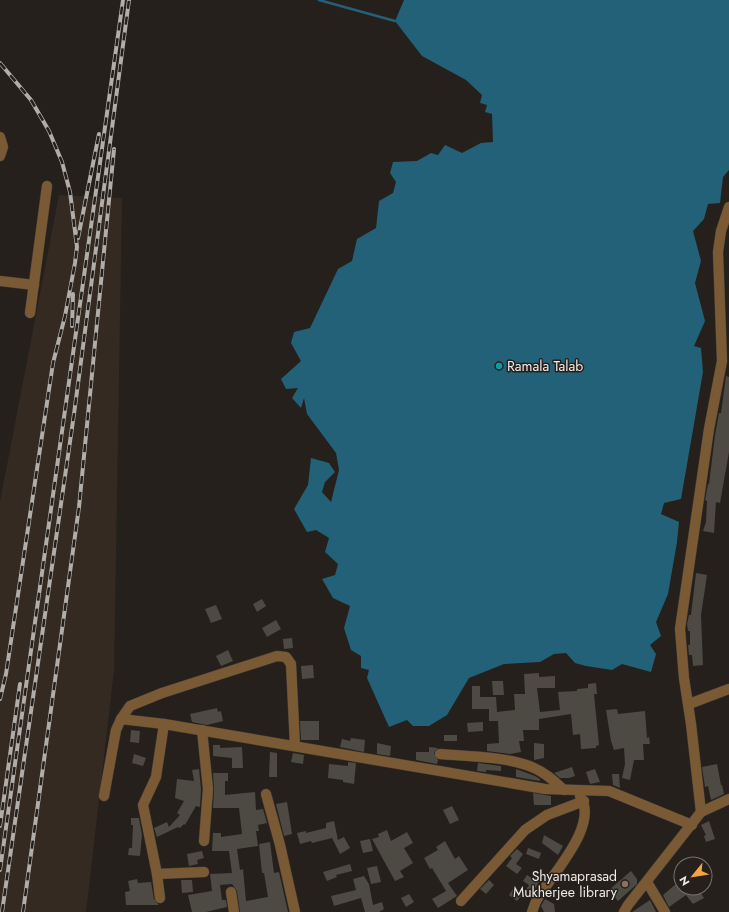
<svg xmlns="http://www.w3.org/2000/svg" width="729" height="912" font-family="Jost,sans-serif">
<style>
.built{fill:#342a22}
.water{fill:#226177}
.lines{fill:none;stroke-linecap:round;stroke-linejoin:round}
.stream{stroke:#226177;stroke-width:2.5}
.building{fill:#4d4943}
.minor-casing{stroke:#413c38;stroke-width:11}
.minor{stroke:#7a5a34;stroke-width:10}
.rail-casing{stroke:#b1ada9;stroke-width:4}
.rail{stroke:#25201b;stroke-width:2.5;stroke-dasharray:8;stroke-linecap:butt}
.culture-dot{fill:#0f9aa8;stroke:#25201b;stroke-width:1.5}
.education-dot{fill:#8d6e63;stroke:#25201b;stroke-width:1.5}
.labels{text-anchor:middle;stroke-width:3;stroke-linejoin:round;paint-order:stroke}
.poi-label{font-size:14px;fill:#efebe8;stroke:#25201b;text-anchor:start}
</style>
<rect width="100%" height="100%" fill="#25201b"/>
<!-- built -->
<path class="built" d="M59 195 122 198 114 670 86 912H0V502Z"/>
<!-- water -->
<path class="water" d="M404 0H729V170L723 177 720 203 708 204 704 219 693 231 701 261 695 283 705 321 694 346 701 348 703 372 681 499 664 503 661 514 679 522 677 542 668 594 656 622 661 636 650 645 656 654 651 672 622 664 612 670 586 666 575 663 566 653 554 654 540 662 504 664 469 678 447 715 429 726H413L407 720 389 727 367 678 369 670 361 668V656L351 650 344 628 350 606 333 598 322 579 335 575 338 564 325 552 329 538 316 530 307 532 294 509 308 485 311 458 329 463 335 472 325 482 322 492 331 502 339 470 336 453 307 414 304 398 301 408 292 398 298 388 286 389 281 379 301 361 291 343 294 332 310 328 338 269 352 261 357 239 376 228 379 201 393 193 396 182 390 173 393 162 417 161 431 153 438 155 445 145 462 153 481 143 493 142 492 114 485 112 487 105 480 103 482 95 466 80 422 56 395 21Z"/>
<g class="lines">
<!-- stream -->
<path class="stream" d="M319 0 395 21"/>
</g>
<!-- building -->
<g class="building">
<path d="M726 376 729 377V452L720 503 716 502 714 533 703 531 706 522 707 501 705 500 708 484H709L715 435 719 413H721Z"/>
<path d="M696 573 707 575 701 615 703 665 693 666 692 655H689L688 645H690V631H688L687 624 689 615H691Z"/>
<path d="M262 599 266 606 257 612 253 604Z"/>
<path d="M216 605 222 619 211 623 205 609Z"/>
<path d="M276 620 281 629 267 637 262 628Z"/>
<path d="M292 638 293 648 284 649 283 639Z"/>
<path d="M228 650 233 661 221 666 216 656Z"/>
<path d="M313 665 314 678 302 679 301 666Z"/>
<path d="M539 673V677L555 676V688H537L540 712 560 710 558 692 577 691V689L588 688V684L596 683 597 694H594L599 745 596 746V748L581 749 580 734 573 735 571 714 539 719V730H523L524 741H519L521 752 510 754 487 751V744L499 743 498 721H489V709H472V686H480V697H496L497 712 515 710 514 694H525L524 674Z"/>
<path d="M492 681H503L504 695H493Z"/>
<path d="M217 708 218 712 221 711 223 721 207 725 192 722 190 714Z"/>
<path d="M617 709 618 714 645 711 647 738 649 737 650 744H643L644 760H634L630 780 622 778 625 764 624 748 614 750 611 741 606 710Z"/>
<path d="M300 721H319V740H301Z"/>
<path d="M483 722V731L468 732 467 723Z"/>
<path d="M131 730 140 731 139 743 130 742Z"/>
<rect x="444" y="735" width="13" height="6"/>
<path d="M351 738 365 740 364 752 340 747 342 739 350 741Z"/>
<path d="M377 743 391 746 390 756 377 754Z"/>
<path d="M534 743 544 744V758L534 760Z"/>
<path d="M213 745H220V748L242 747 243 768H232V758L213 756Z"/>
<path d="M429 747 438 748 434 753 438 760 437 764 416 760V752H429Z"/>
<path d="M270 752 277 753V777H269Z"/>
<path d="M293 753 304 755 303 764 291 762Z"/>
<path d="M134 754 146 758 143 766 132 763Z"/>
<path d="M348 762 356 763 354 784 343 782V780L328 778 329 764 348 766Z"/>
<path d="M478 763 501 766V771L486 770V772L477 771Z"/>
<path d="M717 764 721 785H722L724 794 711 800 708 786 705 787 702 767Z"/>
<path d="M572 767 575 776 569 778H560L554 773Z"/>
<path d="M199 769 201 789 200 807 196 806 185 825 184 824 180 828 178 827 157 837 154 828 167 822 169 827 180 815 177 813 184 801 175 798 177 779 194 781 192 770Z"/>
<path d="M516 769 535 776 540 779V781L516 777Z"/>
<path d="M595 769 600 782 590 784 586 772Z"/>
<path d="M213 773H228V781H225V795L255 792 256 810 263 809 267 823 258 825 259 831H256L258 846 237 849 240 870 243 869 246 901 268 897 264 873H262L259 844 270 842 274 873 279 872 288 912H240L237 891 232 884 220 885 222 900H226L227 907 206 912H192L188 895 212 891 210 874 232 873 229 851H212L213 833H221V837L242 834 239 808H213L214 789Z"/>
<path d="M612 774H619L620 788 613 785Z"/>
<path d="M533 793 551 796V805H534Z"/>
<path d="M287 802 292 834 284 836 276 804Z"/>
<path d="M452 806 459 820 450 824 443 810Z"/>
<path d="M131 818H139L142 835 140 856 128 855 129 848H132L133 825H131Z"/>
<path d="M334 821 338 840 344 837 350 848 340 854 332 838 312 843 311 841 300 844 297 833 306 831V833L326 828V823Z"/>
<path d="M709 821 715 839 706 842 704 836 706 835 701 825Z"/>
<path d="M387 830 391 841 407 832 413 843 404 848 413 863 400 871 404 877 395 881 372 839 379 837 378 834Z"/>
<path d="M544 835 563 846 558 855 542 843Z"/>
<path d="M370 839 373 851 363 853 360 841Z"/>
<path d="M445 841 455 859 459 856 468 870 448 883 457 896 438 908 432 899 446 891 432 868 430 869 424 858 438 850 436 847Z"/>
<path d="M528 848 541 853 539 859 526 854Z"/>
<path d="M517 849 523 854 516 864 522 868 517 874 506 866 512 858 510 856Z"/>
<path d="M202 851 204 858 197 860 198 864 189 866 187 854Z"/>
<path d="M350 864 352 871 336 875 337 877 327 881 323 872Z"/>
<path d="M377 866 381 882 371 884 367 868Z"/>
<path d="M631 871 637 879V884L618 901 609 890Z"/>
<path d="M527 875 539 882 529 898 523 895 529 885 523 881Z"/>
<path d="M364 876 369 884 373 905 382 902 384 909 379 912H365L361 898 334 906 331 896 356 890 353 879Z"/>
<path d="M137 879 138 883 151 882 154 899 159 905H126L125 892 130 891 128 881Z"/>
<path d="M181 880H192L193 892 182 893Z"/>
<path d="M489 880 494 885 486 894 480 889Z"/>
<path d="M676 884 680 890 684 888H698L704 898 693 904 686 895 669 907 663 895Z"/>
<path d="M513 889 522 895 517 901 509 895Z"/>
<path d="M409 894 414 902 406 907 401 898Z"/>
<path d="M545 899 554 904 555 912H544L541 906Z"/>
<path d="M650 900 656 912H632Z"/>
</g>
<g class="lines">
<defs>
<g id="minor">
<path d="M0 137 3 147 0 156"/>
<path d="M0 281 34 285"/>
<path d="M30 313 47 186"/>
<path d="M689 704 729 689"/>
<path d="M121 719 164 724 545 789 609 791 692 825"/>
<path d="M202 730 208 789 204 841"/>
<path d="M440 754C466 756 512 757 534 768 546 773 554 781 564 790"/>
<path d="M266 794 280 845 295 912"/>
<path d="M104 796 116 730 121 719 130 706 162 693 277 656 286 657 291 664 295 746"/>
<path d="M701 812 729 799"/>
<path d="M157 874 204 872"/>
<path d="M647 882 665 912"/>
<path d="M231 892 234 912"/>
<path d="M160 898 157 874 143 805 156 777 164 724"/>
<path d="M461 901 525 830 547 815 584 801"/>
<path d="M532 912C534 907 535 902 538 898 552 874 600 825 580 796"/>
<path d="M624 912 628 905 701 812 691 724 684 678 680 629 709 429 722 361 718 252 721 231 729 207"/>
</g>
</defs>
<!-- minor casing -->
<use href="#minor" class="minor-casing"/>
<!-- minor -->
<use href="#minor" class="minor"/>
<defs>
<g id="rail">
<path d="M0 63 31 100 49 131 62 162 70 192 77 247 75 263 65 316 53 363 6 674 0 699"/>
<path d="M78 238 99 134"/>
<path d="M72 326 73 294"/>
<path d="M0 826 20 684"/>
<path d="M0 870 123 0"/>
<path d="M2 912 74 414 129 0"/>
<path d="M23 912 79 507 114 149"/>
</g>
</defs>
<!-- rail casing -->
<use href="#rail" class="rail-casing"/>
<!-- rail -->
<use href="#rail" class="rail"/>
</g>
<!-- markers -->
<circle class="culture-dot" cx="499" cy="366" r="4"/>
<circle class="education-dot" cx="625" cy="884" r="4"/>
<g class="labels">
<!-- poi labels -->
<g class="poi-label">
<text x="507" y="371">Ramala Talab</text>
<text x="617" y="881" text-anchor="end">Shyamaprasad<tspan x="617" dy="16">Mukherjee library</tspan></text>
</g>
</g>
<!-- north arrow -->
<g transform="translate(693 876) rotate(240)"><circle r="19" fill="#25201b" stroke="#76716d"/>
<path d="M0-3L7 15L0 10L-7 15Z" fill="#f4a344"/>
<text y="-6" font-size="11" font-weight="bold" text-anchor="middle" fill="#efebe8">N</text>
</g>
</svg>
